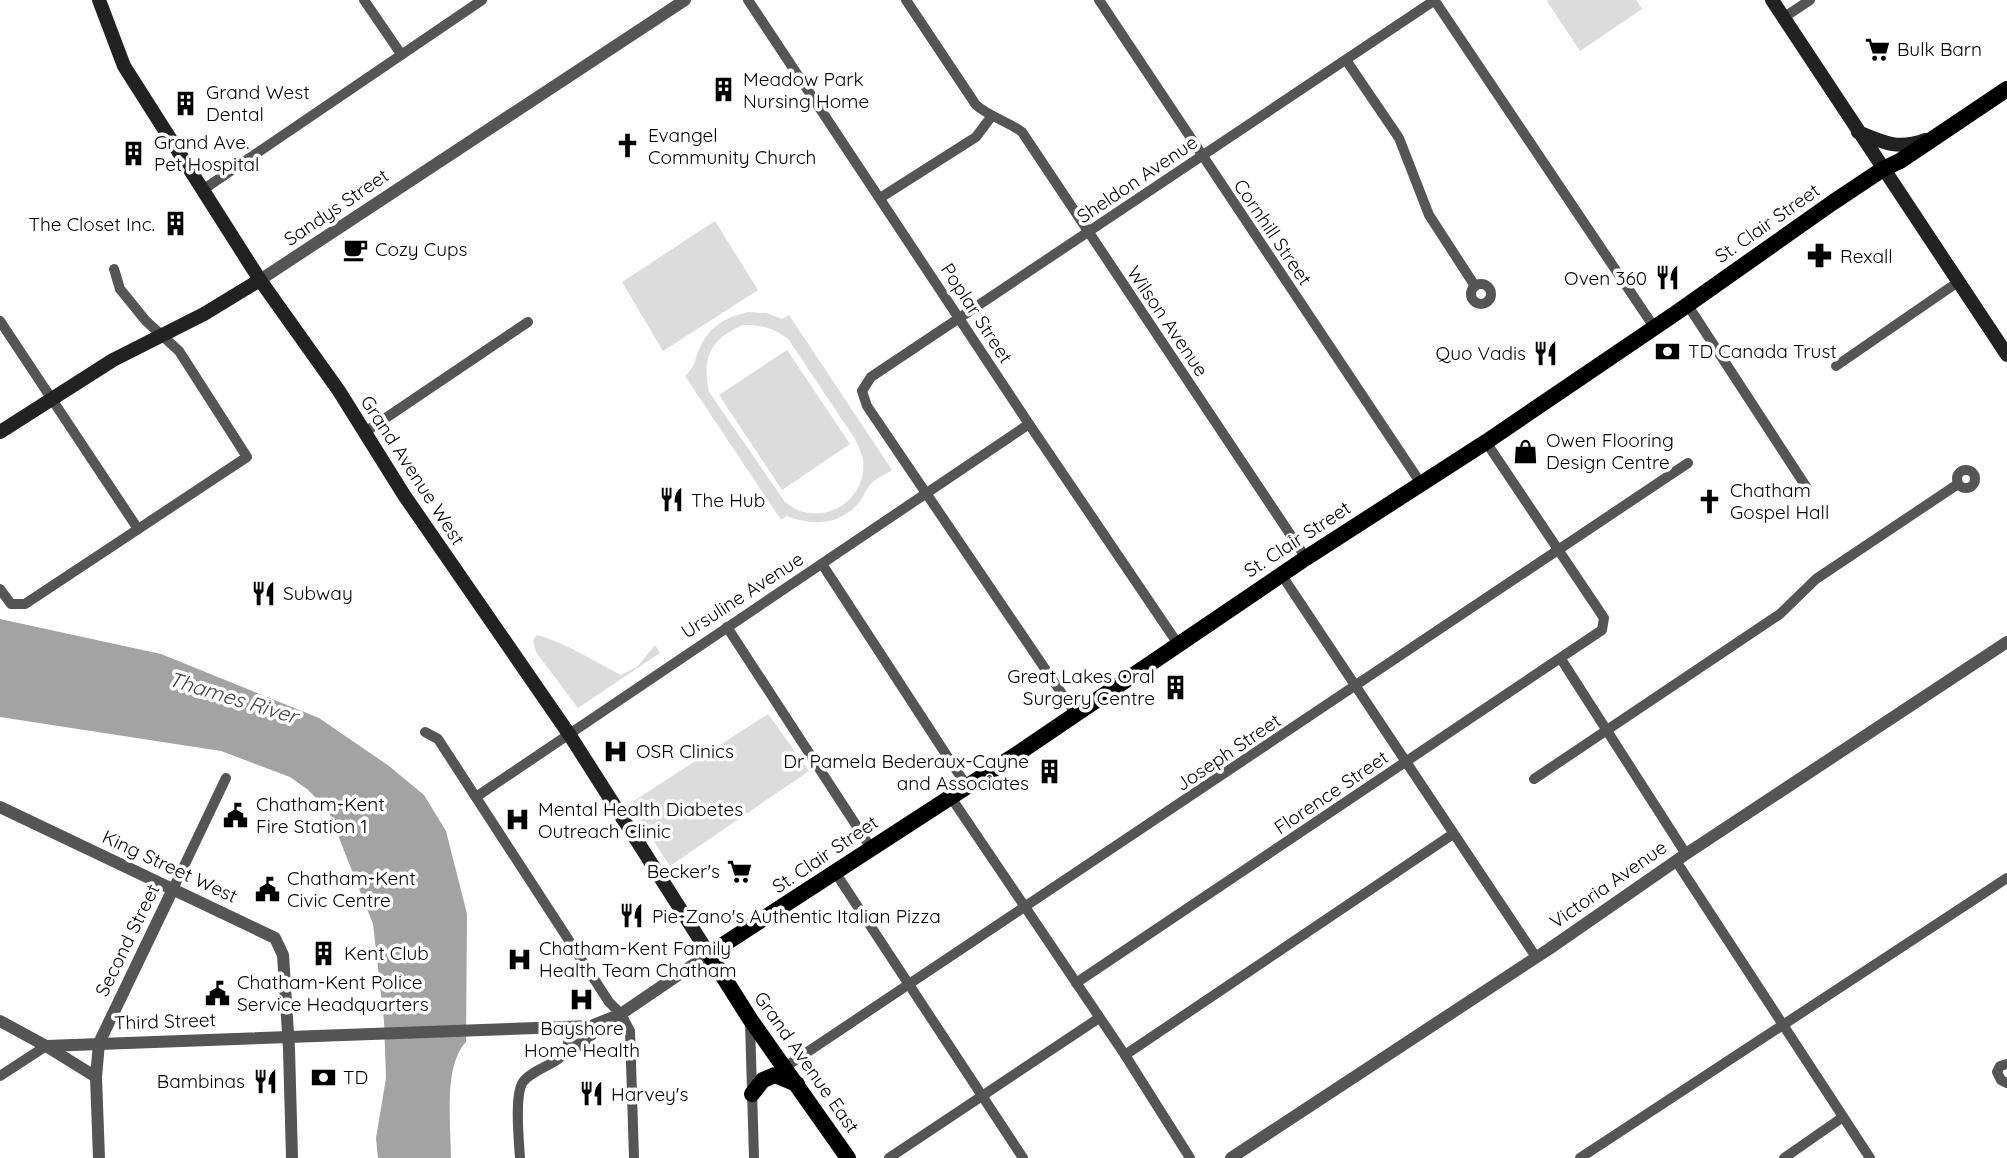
<svg xmlns="http://www.w3.org/2000/svg" width="2007" height="1158" font-family="Quicksand,sans-serif">
<style>
.green{fill:#dcdcdc;fill-rule:evenodd}
.water{fill:#a3a3a3}
.lines{fill:none;stroke-linecap:round;stroke-linejoin:round}
.minor{stroke:#555;stroke-width:10}
.tertiary{stroke:#555;stroke-width:12}
.secondary{stroke:#222;stroke-width:14}
.primary{stroke:#000;stroke-width:16}
.labels{text-anchor:middle;stroke-width:7;stroke-linejoin:round;paint-order:stroke}
.poi-label{font-size:19px;fill:#000;stroke:#fff;text-anchor:start}
.street-label{font-size:19px;fill:#000;stroke:#fff}
.water-label{font-size:21px;font-style:italic;fill:#444;stroke:#fff}
</style>
<rect width="100%" height="100%" fill="#fff"/>
<!-- green -->
<g class="green">
<path d="M1549 0H1636L1642 9 1580 51 1547 1Z"/>
<path d="M715 221 758 290 663 351 622 282Z"/>
<path d="M749 312 766 313 782 319 789 315 892 470C885 475 874 479 869 486 864 493 861 502 854 508 834 526 810 525 787 516L781 520 685 376C694 368 694 363 698 352 707 328 724 317 749 312ZM743 325C762 325 774 328 789 340L855 439C858 446 862 453 863 460 867 493 837 520 804 512 797 511 791 506 785 502L709 392C702 357 710 339 743 325Z"/>
<path d="M787 350 850 444 782 490 719 395Z"/>
<path d="M537 635C567 643 593 661 621 675L638 666 655 645 660 653 578 708 536 652 533 640Z"/>
<path d="M768 714 809 771 670 866 629 804Z"/>
</g>
<!-- water -->
<path class="water" d="M0 619 161 654 319 718 389 766 424 795 446 831 467 914 466 1042C443 1066 451 1125 451 1158H378L376 1138 386 1078 384 1021 373 924 328 810 307 789 290 777 221 751 0 717Z"/>
<g class="lines">
<!-- minor -->
<g class="minor">
<path d="M364 0 401 54"/>
<path d="M748 0 1029 424 1178 644"/>
<path d="M906 0 976 105C990 117 1007 121 1022 132L1306 558"/>
<path d="M1099 0 1420 482"/>
<path d="M1435 1 1654 327"/>
<path d="M1783 18 1810 0"/>
<path d="M1346 60 1399 138 1429 215 1475 286"/>
<path d="M204 189 482 0"/>
<path d="M880 198 976 137 991 117"/>
<circle cx="1481" cy="294" r="10"/>
<path d="M1687 304 1807 488"/>
<path d="M0 321 138 529"/>
<path d="M1836 366 1958 282"/>
<path d="M365 432 528 322"/>
<circle cx="1966" cy="479" r="9"/>
<path d="M822 564 966 785"/>
<path d="M1281 574 1536 957"/>
<path d="M0 589 11 604H25L247 457 179 351 146 321 120 289 114 269"/>
<path d="M727 627 871 848"/>
<path d="M1561 659 1686 854"/>
<path d="M1075 713 867 406 862 391 871 377 1435 0"/>
<path d="M425 732 438 739 609 1002 621 1014 630 1031 634 1158"/>
<path d="M1534 779 1780 614 1816 579 1958 484"/>
<path d="M950 796 1125 1055 1190 1158"/>
<path d="M476 797 1029 424"/>
<path d="M1676 861 1870 1158"/>
<path d="M835 872 1023 1158"/>
<path d="M173 889 226 778"/>
<path d="M1076 983 1602 630 1604 618 1486 442"/>
<path d="M750 1022 754 1158"/>
<path d="M1125 1055 1453 834"/>
<path d="M2007 1064 2000 1066 1997 1072 2001 1080 2007 1083"/>
<path d="M785 1067 1688 463"/>
<path d="M0 1076 46 1046"/>
<path d="M520 1158C519 1141 514 1095 523 1082 532 1069 562 1063 567 1049 569 1043 568 1034 568 1028"/>
<path d="M889 1158 1099 1018"/>
<path d="M1580 1158 2007 878"/>
<path d="M1784 1158 1843 1117"/>
</g>
<!-- tertiary -->
<g class="tertiary">
<path d="M260 280 685 0"/>
<path d="M0 807 275 938 283 955 289 1049 292 1158"/>
<path d="M0 1021 46 1046 591 1026 621 1014 709 954"/>
<path d="M46 1046 96 1077"/>
<path d="M565 1054 583 1042 604 1023"/>
<path d="M99 1158 96 1077 99 1043 173 889"/>
<path d="M1231 1158 1549 949 1686 854 2007 642"/>
</g>
<!-- secondary -->
<g class="secondary">
<path d="M99 0 124 66 260 280 339 391 404 495 569 734 709 954"/>
<path d="M1772 0 2007 355"/>
<path d="M1858 132C1884 143 1898 150 1925 140"/>
<path d="M0 432 113 360 204 314 260 280"/>
</g>
<!-- primary -->
<g class="primary">
<path d="M752 1094 763 1080 775 1075 797 1084"/>
<path d="M848 1158 750 1019 709 954 1017 754 1306 558 1486 442 1676 313 1832 203 1883 169 1900 161 2007 89"/>
</g>
</g>
<!-- icons -->
<defs>
<symbol id="supermarket-bare" viewBox="-9 -9 18 18"><path d="M-6-5.5h2.5l.6 2H6L4.5 2H-2.5L-4.4-4H-6ZM-1.5 3.2a1.3 1.3 0 1 0 .1 0ZM3 3.2a1.3 1.3 0 1 0 .1 0Z" fill="#000" stroke="#fff" stroke-width="2.5" paint-order="stroke"/></symbol>
<symbol id="building-bare" viewBox="-9 -9 18 18"><path d="M-4-6H4V6H1V3H-1V6H-4ZM-2.5-4.3h1.7v1.8h-1.7ZM.8-4.3h1.7v1.8H.8ZM-2.5-1h1.7V.8h-1.7ZM.8-1h1.7V.8H.8Z" fill="#000" stroke="#fff" stroke-width="2.5" paint-order="stroke"/></symbol>
<symbol id="church-bare" viewBox="-9 -9 18 18"><path d="M-1.2-6h2.4v3.5h3.3v2.4h-3.3V6h-2.4V-.1h-3.3v-2.4h3.3Z" fill="#000" stroke="#fff" stroke-width="2.5" paint-order="stroke"/></symbol>
<symbol id="cafe-bare" viewBox="-9 -9 18 18"><path d="M-5.5-4.5H6V0H3Q3 3.5 0 3.5H-2.5Q-5.5 3.5-5.5 0ZM3-3.2v2h1.7v-2ZM-6 4.5H4V6H-6Z" fill="#000" stroke="#fff" stroke-width="2.5" paint-order="stroke"/></symbol>
<symbol id="pharmacy-bare" viewBox="-9 -9 18 18"><path d="M-2-6h4v4h4v4h-4v4h-4v-4h-4v-4h4Z" fill="#000" stroke="#fff" stroke-width="2.5" paint-order="stroke"/></symbol>
<symbol id="restaurant-bare" viewBox="-9 -9 18 18"><path d="M-5-6h1v4h1v-4h1v4h1v-4h1v5L-1.5 .5V6h-2V.5L-5-1ZM5-6V6H3V1.5H1.5Q1.5-4 5-6Z" fill="#000" stroke="#fff" stroke-width="2.5" paint-order="stroke"/></symbol>
<symbol id="bank-bare" viewBox="-9 -9 18 18"><path d="M-6-4H6V4H-6ZM0-2.3a2.3 2.3 0 1 0 0 4.6a2.3 2.3 0 1 0 0-4.6Z" fill="#000" stroke="#fff" stroke-width="2.5" paint-order="stroke"/></symbol>
<symbol id="shop-bare" viewBox="-9 -9 18 18"><path d="M-5-2.5h2.3a2.7 3.5 0 0 1 5.4 0H5L5.5 6h-11ZM-1.5-2.5h3a1.5 2.3 0 0 0-3 0Z" fill="#000" stroke="#fff" stroke-width="2.5" paint-order="stroke"/></symbol>
<symbol id="hospital-bare" viewBox="-9 -9 18 18"><path d="M-5-5h3v3.5h4V-5h3V5h-3V1.5h-4V5h-3Z" fill="#000" stroke="#fff" stroke-width="2.5" paint-order="stroke"/></symbol>
<symbol id="civic-bare" viewBox="-9 -9 18 18"><path d="M-.6-6.5H3V-4.5H.6V-3L4-1V1h2V6H-6V1h2V-1L-.6-3ZM-1.2 2.5V6h2.4V2.5Z" fill="#000" stroke="#fff" stroke-width="2.5" paint-order="stroke"/></symbol>
</defs>
<g fill-rule="evenodd">
<use href="#supermarket-bare" x="1860" y="32" width="35" height="35"/>
<use href="#building-bare" x="706" y="72" width="35" height="35"/>
<use href="#building-bare" x="168" y="86" width="35" height="35"/>
<use href="#church-bare" x="610" y="128" width="35" height="35"/>
<use href="#building-bare" x="116" y="136" width="35" height="35"/>
<use href="#building-bare" x="158" y="206" width="35" height="35"/>
<use href="#cafe-bare" x="338" y="232" width="35" height="35"/>
<use href="#pharmacy-bare" x="1802" y="238" width="35" height="35"/>
<use href="#restaurant-bare" x="1650" y="260" width="35" height="35"/>
<use href="#bank-bare" x="1650" y="334" width="35" height="35"/>
<use href="#restaurant-bare" x="1528" y="336" width="35" height="35"/>
<use href="#shop-bare" x="1508" y="434" width="35" height="35"/>
<use href="#restaurant-bare" x="654" y="482" width="35" height="35"/>
<use href="#church-bare" x="1692" y="484" width="35" height="35"/>
<use href="#restaurant-bare" x="246" y="576" width="35" height="35"/>
<use href="#building-bare" x="1158" y="670" width="35" height="35"/>
<use href="#hospital-bare" x="598" y="734" width="35" height="35"/>
<use href="#building-bare" x="1032" y="754" width="35" height="35"/>
<use href="#civic-bare" x="218" y="798" width="35" height="35"/>
<use href="#hospital-bare" x="500" y="802" width="35" height="35"/>
<use href="#supermarket-bare" x="722" y="854" width="35" height="35"/>
<use href="#civic-bare" x="250" y="872" width="35" height="35"/>
<use href="#restaurant-bare" x="614" y="898" width="35" height="35"/>
<use href="#building-bare" x="306" y="936" width="35" height="35"/>
<use href="#hospital-bare" x="502" y="942" width="35" height="35"/>
<use href="#civic-bare" x="200" y="976" width="35" height="35"/>
<use href="#hospital-bare" x="564" y="982" width="35" height="35"/>
<use href="#bank-bare" x="306" y="1060" width="35" height="35"/>
<use href="#restaurant-bare" x="248" y="1064" width="35" height="35"/>
<use href="#restaurant-bare" x="574" y="1076" width="35" height="35"/>
</g>
<g class="labels">
<!-- poi labels -->
<g class="poi-label">
<text x="1897" y="56">Bulk Barn</text>
<text x="743" y="86">Meadow Park<tspan x="743" dy="22">Nursing Home</tspan></text>
<text x="206" y="99">Grand West<tspan x="206" dy="22">Dental</tspan></text>
<text x="648" y="142">Evangel<tspan x="648" dy="22">Community Church</tspan></text>
<text x="154" y="149">Grand Ave.<tspan x="154" dy="22">Pet Hospital</tspan></text>
<text x="155" y="231" text-anchor="end">The Closet Inc.</text>
<text x="375" y="256">Cozy Cups</text>
<text x="1840" y="263">Rexall</text>
<text x="1647" y="285" text-anchor="end">Oven 360</text>
<text x="1688" y="358">TD Canada Trust</text>
<text x="1526" y="360" text-anchor="end">Quo Vadis</text>
<text x="1546" y="447">Owen Flooring<tspan x="1546" dy="22">Design Centre</tspan></text>
<text x="1730" y="497">Chatham<tspan x="1730" dy="22">Gospel Hall</tspan></text>
<text x="691" y="507">The Hub</text>
<text x="283" y="600">Subway</text>
<text x="1155" y="683" text-anchor="end">Great Lakes Oral<tspan x="1155" dy="22">Surgery Centre</tspan></text>
<text x="636" y="758">OSR Clinics</text>
<text x="1029" y="768" text-anchor="end">Dr Pamela Bederaux-Cayne<tspan x="1029" dy="22">and Associates</tspan></text>
<text x="256" y="811">Chatham-Kent<tspan x="256" dy="22">Fire Station 1</tspan></text>
<text x="538" y="816">Mental Health Diabetes<tspan x="538" dy="22">Outreach Clinic</tspan></text>
<text x="720" y="878" text-anchor="end">Becker's</text>
<text x="287" y="885">Chatham-Kent<tspan x="287" dy="22">Civic Centre</tspan></text>
<text x="652" y="923">Pie-Zano's Authentic Italian Pizza</text>
<text x="539" y="955">Chatham-Kent Family<tspan x="539" dy="22">Health Team Chatham</tspan></text>
<text x="344" y="960">Kent Club</text>
<text x="237" y="989">Chatham-Kent Police<tspan x="237" dy="22">Service Headquarters</tspan></text>
<text x="582" y="1035" text-anchor="middle">Bayshore<tspan x="582" dy="22">Home Health</tspan></text>
<text x="343" y="1084">TD</text>
<text x="245" y="1088" text-anchor="end">Bambinas</text>
<text x="611" y="1101">Harvey's</text>
</g>
<!-- street labels -->
<g class="street-label">
<text transform="translate(1137 179) rotate(-34)" y="7">Sheldon Avenue</text>
<text transform="translate(336 207) rotate(-34)" y="7">Sandys Street</text>
<text transform="translate(1767 223) rotate(-35)" y="7">St. Clair Street</text>
<text transform="translate(1273 232) rotate(56)" y="7">Cornhill Street</text>
<text transform="translate(977 313) rotate(57)" y="7">Poplar Street</text>
<text transform="translate(1168 321) rotate(56)" y="7">Wilson Avenue</text>
<text transform="translate(413 470) rotate(57)" y="7">Grand Avenue West</text>
<text transform="translate(1297 539) rotate(-33)" y="7">St. Clair Street</text>
<text transform="translate(742 595) rotate(-33)" y="7">Ursuline Avenue</text>
<text transform="translate(1228 752) rotate(-34)" y="7">Joseph Street</text>
<text transform="translate(1331 792) rotate(-34)" y="7">Florence Street</text>
<text transform="translate(825 854) rotate(-34)" y="7">St. Clair Street</text>
<text transform="translate(170 866) rotate(25)" y="7">King Street West</text>
<text transform="translate(1608 884) rotate(-35)" y="7">Victoria Avenue</text>
<text transform="translate(127 940) rotate(-64)" y="7">Second Street</text>
<text transform="translate(165 1021) rotate(-2)" y="7">Third Street</text>
<text transform="translate(807 1062) rotate(55)" y="7">Grand Avenue East</text>
</g>
<!-- water labels -->
<g class="water-label">
<text transform="translate(233 698) rotate(17)" y="7">Thames River</text>
</g>
</g>
</svg>
